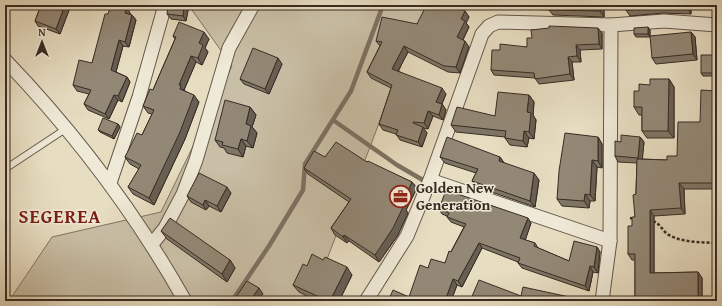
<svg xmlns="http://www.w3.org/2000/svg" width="722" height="306" font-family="'Gentium Book Plus',serif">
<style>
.green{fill:#c9bfa6;stroke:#807565}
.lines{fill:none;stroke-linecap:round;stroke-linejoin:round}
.stream{stroke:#7d7162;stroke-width:4.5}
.lane-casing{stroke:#63584b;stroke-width:8}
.street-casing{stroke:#63584b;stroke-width:15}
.path{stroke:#372b24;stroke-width:2.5;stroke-dasharray:3 2;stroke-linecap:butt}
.lane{stroke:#efe9d7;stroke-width:6}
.street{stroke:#efe9d7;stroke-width:13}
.wall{fill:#7e7565;stroke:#372b24}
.shaded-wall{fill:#675f53;stroke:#372b24}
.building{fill:#938876;stroke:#372b24}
.labels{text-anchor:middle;stroke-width:3;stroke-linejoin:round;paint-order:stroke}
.poi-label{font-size:15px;font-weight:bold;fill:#372b24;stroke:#efe9d7;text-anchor:start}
.district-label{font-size:19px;font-weight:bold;letter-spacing:1px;fill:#7a1f14;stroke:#efe9d7}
</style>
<rect width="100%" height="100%" fill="#e7ddc1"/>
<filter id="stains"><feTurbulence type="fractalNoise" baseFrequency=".005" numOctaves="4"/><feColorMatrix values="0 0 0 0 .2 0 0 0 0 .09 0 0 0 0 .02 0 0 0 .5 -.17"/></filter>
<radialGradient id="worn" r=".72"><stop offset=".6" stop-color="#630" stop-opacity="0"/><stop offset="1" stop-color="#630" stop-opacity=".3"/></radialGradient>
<!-- green -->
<path class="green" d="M191 5H453L412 37 311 301H9L52 237 161 212 232 66 192 10Z"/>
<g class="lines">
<!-- stream -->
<g class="stream">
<path d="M333 120 397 165 428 183"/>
<path d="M232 301 269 246 303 190 305 164 351 91 383 5"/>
</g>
<defs>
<path id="lane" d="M5 169 67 128"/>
<g id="street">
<path d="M5 60C76 134 135 212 185 301"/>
<path d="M430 180 610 241"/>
<path d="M110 183 139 97 165 5"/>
<path d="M152 244 165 228 183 194 196 160 229 48 253 5"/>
<path d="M366 301 407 236 430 180 482 34 489 26 498 22 611 25 664 21 717 25"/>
<path d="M602 301 610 241 611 25"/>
</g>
</defs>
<!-- lane casing -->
<use href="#lane" class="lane-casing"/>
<!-- street casing -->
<use href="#street" class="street-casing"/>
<!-- path -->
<g class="path">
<path d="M630 218 636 219"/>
<path d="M653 221C661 224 662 231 669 235 683 243 702 242 717 243"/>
</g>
<!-- lane -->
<use href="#lane" class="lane"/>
<!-- street -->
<use href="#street" class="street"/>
</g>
<!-- wall -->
<g class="wall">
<path d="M41 5H71L60 34 38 26 35 21Z"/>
<path d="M189 5 186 21 171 19 167 14Z"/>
<path d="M516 5H604V17L553 15 549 10 519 8Z"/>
<path d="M626 5H691V14L663 13 630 16 626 10Z"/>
<path d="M430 9 465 11 469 17 466 23 469 27 463 40 469 47 460 73 448 72 408 52 398 71 446 94 442 104 446 110 443 120 433 116 428 129 423 128 427 133 422 147 400 140 396 134 383 130 379 124 391 88 371 78 367 72 380 46 376 41 417 24Z"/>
<path d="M130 13V14L132 15 136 20 129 47 123 46 116 72 127 77 130 82 122 102 118 100 109 119 88 110 84 104 89 94 77 91 73 85 92 63 108 14Z"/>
<path d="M650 30V37H636L634 34Z"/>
<path d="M691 32 695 37 697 60 656 64 652 58Z"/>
<path d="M602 33V49L580 50 581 62H572L574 80 539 84 535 78 494 75 491 70 500 50 527 47Z"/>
<path d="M173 36 209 39 205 48 208 52 202 65 196 62 184 90 199 102 185 139 154 205 133 194 128 187 139 169 130 164 125 157 142 135 152 114 148 113 143 106 153 90 159 76 175 39Z"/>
<path d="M715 57 716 76H703L701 73Z"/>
<path d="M282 64 269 94 244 84 240 79Z"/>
<path d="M669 79 674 87V138H647L642 131V115H639L634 107 639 91 650 85Z"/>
<path d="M717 91V189H684L685 214 654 216V273L698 272 702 278V301H635V260H632L628 254 632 226 635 217 637 163 618 162 615 156 621 142 640 137 644 142 642 159 667 160 677 156 700 122Z"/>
<path d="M529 95 534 102 533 115 536 120 534 139 529 138 527 147 510 145 505 138V137L456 132 451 125 495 116Z"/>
<path d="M250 107 256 115 252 127 257 133 253 148 246 146 243 157 227 153 224 148 220 147 215 140Z"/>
<path d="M118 124 120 127 114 139 100 132 98 130Z"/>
<path d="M598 137 602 144V168L597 167 595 201H590L589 208 562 206 557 199Z"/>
<path d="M325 157 367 162 412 182 417 188 406 210 408 213 398 235 379 262 349 241 347 243 335 235 331 228 349 202 308 174 304 168Z"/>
<path d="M440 157H500L504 163 539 180 535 207 477 187 472 181 476 173 445 163Z"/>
<path d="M231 193 221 212 209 206 206 210 191 202 187 196Z"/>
<path d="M439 209 531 223 525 240 535 243 538 248 569 261 597 247 600 252 598 273 593 272 589 291 522 268 518 263V262L482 248 462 287 457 285 451 301H388L409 297 428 268 445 263 464 227 451 222 447 217V216L442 214Z"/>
<path d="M161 231 230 260 235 268 227 282 167 239Z"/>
<path d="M307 266 352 275 339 301H317L299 292 293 285Z"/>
</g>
<!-- shaded-wall -->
<g class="shaded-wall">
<path d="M65 5H71L60 34 56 29Z"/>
<path d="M184 5H189L186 21 183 16Z"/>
<path d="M600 5H604V17L600 11Z"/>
<path d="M688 5H691V14L688 9Z"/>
<path d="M127 7 130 13 129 19 125 13Z"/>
<path d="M465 11 469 17 466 23 469 27 461 43 457 37 461 19Z"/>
<path d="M132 15 136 20 129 47 125 42Z"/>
<path d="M648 27 650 30V37L648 34Z"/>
<path d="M598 28 602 33V49L599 44Z"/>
<path d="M204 32 209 39 205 48 208 52 202 65 198 58 199 43Z"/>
<path d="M691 32 695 37 697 60 693 54Z"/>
<path d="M119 40 123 46 115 75 111 70Z"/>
<path d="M465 41 469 47 460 73 456 67Z"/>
<path d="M576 45 580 50 581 62 577 56Z"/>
<path d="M404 46 408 52 396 75 392 69Z"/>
<path d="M713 55 715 57 716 76 714 73Z"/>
<path d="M191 56 196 62 184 90 180 89 179 85Z"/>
<path d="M568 57 572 62 574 80 570 74Z"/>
<path d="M278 58 282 64 269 94 265 89Z"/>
<path d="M127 77 130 82 122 102 118 96Z"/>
<path d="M669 79 674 87V138L668 131Z"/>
<path d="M442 88 446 94 440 108 436 102Z"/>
<path d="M114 95 118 100 109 119 105 114Z"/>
<path d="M194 95 199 102 185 139 154 205 149 198Z"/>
<path d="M529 95 534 102 533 115 536 120 534 139 529 132 527 112Z"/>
<path d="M442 104 446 110 443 120 439 115Z"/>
<path d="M250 107 256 115 252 127 257 133 253 148 247 141 246 124Z"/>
<path d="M428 111 433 116 428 129 424 123Z"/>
<path d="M118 124 120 127 114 139 112 136Z"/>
<path d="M423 127 427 133 422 147 418 142Z"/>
<path d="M524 131 529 138 527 147 523 141Z"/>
<path d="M598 137 602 144V168L598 161Z"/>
<path d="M640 137 644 142 642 164 638 158Z"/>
<path d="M241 139 246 146 243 157 238 149Z"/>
<path d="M500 157 505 164 499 161Z"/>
<path d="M592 160 597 167 595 201 590 195Z"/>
<path d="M534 173 539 180 535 207 530 201Z"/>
<path d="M412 182 417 188 406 210 408 213 398 235 379 262 375 255Z"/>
<path d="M679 183 684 189 685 214 681 208Z"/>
<path d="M227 187 231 193 221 212 217 206Z"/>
<path d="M585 194 590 201 589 208 584 201Z"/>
<path d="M205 200 209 206 206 210 203 205Z"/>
<path d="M650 210 654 216V279L650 273Z"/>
<path d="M528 218 531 223 524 244 520 238Z"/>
<path d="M344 235 349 241 347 243 343 237Z"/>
<path d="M479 243 482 248 462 287 458 281Z"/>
<path d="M597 247 600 252 598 273 594 267Z"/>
<path d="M230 260 235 268 227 282 222 274Z"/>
<path d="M590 266 593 272 589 291 585 286Z"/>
<path d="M347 267 352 275 339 301H330Z"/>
<path d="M698 272 702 278V301H698Z"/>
<path d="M453 279 457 285 451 301H445Z"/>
<path d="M259 288 263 294 258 301H250Z"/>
</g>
<!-- building -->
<g class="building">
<path d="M41 5H65L56 29 35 21Z"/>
<path d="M111 5H118L127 7 125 13 132 15 125 42 119 40 111 70 127 77 118 96 114 95 105 114 84 104 91 90 73 85 79 60 92 63 105 14H108Z"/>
<path d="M168 5H184L183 16 167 14Z"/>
<path d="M432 5H454L465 11 461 19 465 21 457 37 465 41 456 67 444 66 404 46 392 69 442 88 436 102 442 104 439 115 428 111 424 123 413 122V123L423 127 418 142 396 135 398 130 379 124 392 85 367 72 382 42 376 41 382 17 417 24 426 6 430 9Z"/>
<path d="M549 5H600V11L549 10Z"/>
<path d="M626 5H688V9L660 8 626 10Z"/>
<path d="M179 22 204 32 199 43 203 45 198 58 191 56 179 85H181L180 89 194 95 180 132 149 198 128 187 141 165 125 157 137 133 142 135 154 110 143 106 150 89 153 90 159 76 176 37 173 36Z"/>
<path d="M549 26 598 28 599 44 576 45 577 56 568 57 570 74 535 79 534 73 491 70 492 50H500V44L527 47V38H532L531 30 549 28Z"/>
<path d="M648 27V34H634V28Z"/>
<path d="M691 32 693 54 652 58 650 36Z"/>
<path d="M253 48 278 58 265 89 240 79Z"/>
<path d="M701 55H713L714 73H701Z"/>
<path d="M650 79H669L668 131H642V107H634V91H639V84L650 85Z"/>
<path d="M701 90 717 91V183H679L681 208 650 210V273L698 272V301H703H635V254H628V226H632V217H635L633 195 636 194 637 159 667 160V156H677L678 122H700Z"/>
<path d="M498 92 529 95 527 112 531 113 529 132 524 131 523 141 505 138 506 131 451 125 457 107 495 116Z"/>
<path d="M225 100 250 107 246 124 251 126 247 141 241 139 238 149 222 145 223 142 215 140Z"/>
<path d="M103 118 118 124 112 136 98 130Z"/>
<path d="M565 133 598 137V161L592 160 590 195 585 194 584 201 557 199 559 171Z"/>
<path d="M621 135 640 137 638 158 615 156V141L621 142Z"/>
<path d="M447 137 500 157 499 161 534 173 530 201 472 181 478 169 440 157Z"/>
<path d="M336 142 367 162 368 161 412 182 401 205 403 207 393 228 375 255 344 235 343 237 331 228 351 199 304 168 314 151 325 157Z"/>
<path d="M199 173 227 187 217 206 205 200 203 205 187 196Z"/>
<path d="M446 190 528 218 520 238 535 243 534 246 569 261 574 241 597 247 594 267 590 266 585 286 518 263 520 258 479 243 458 281 453 279 445 301H388L393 290 409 297 420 265 428 268 431 259 445 263 449 251 451 252 466 224 447 217 449 213 439 209Z"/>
<path d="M170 218 230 260 222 274 161 231Z"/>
<path d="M312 254 323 260 325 257 347 267 330 301H328L293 285 303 264 307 266Z"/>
<path d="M479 280 521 296 523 287 588 301H470Z"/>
<path d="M247 281 259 288 250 301H242L236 297Z"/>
</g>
<!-- icons -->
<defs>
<symbol id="office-ring" viewBox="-11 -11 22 22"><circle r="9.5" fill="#efe9d7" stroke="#8f2418" stroke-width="1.5"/><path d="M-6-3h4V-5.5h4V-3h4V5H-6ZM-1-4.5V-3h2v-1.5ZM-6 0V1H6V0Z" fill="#8f2418"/></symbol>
</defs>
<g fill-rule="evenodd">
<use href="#office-ring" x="388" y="184" width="25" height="25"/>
</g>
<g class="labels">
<!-- poi labels -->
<g class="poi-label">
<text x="416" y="193">Golden New<tspan x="416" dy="17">Generation</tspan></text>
</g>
<!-- district labels -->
<g class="district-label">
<text x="60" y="223">SEGEREA</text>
</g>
</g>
<!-- margin -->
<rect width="722" height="306" fill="none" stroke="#e7ddc1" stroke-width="20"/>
<rect x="6" y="6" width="710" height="294" fill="none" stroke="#372b24" stroke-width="2"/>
<rect x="10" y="10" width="702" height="286" fill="none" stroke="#372b24"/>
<!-- north arrow -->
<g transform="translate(42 42)" stroke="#efe9d7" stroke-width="3" paint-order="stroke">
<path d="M0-3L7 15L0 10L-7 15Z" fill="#372b24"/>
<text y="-6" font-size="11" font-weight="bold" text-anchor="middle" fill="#372b24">N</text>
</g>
<rect width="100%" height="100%" filter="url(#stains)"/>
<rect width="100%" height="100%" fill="url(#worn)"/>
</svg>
